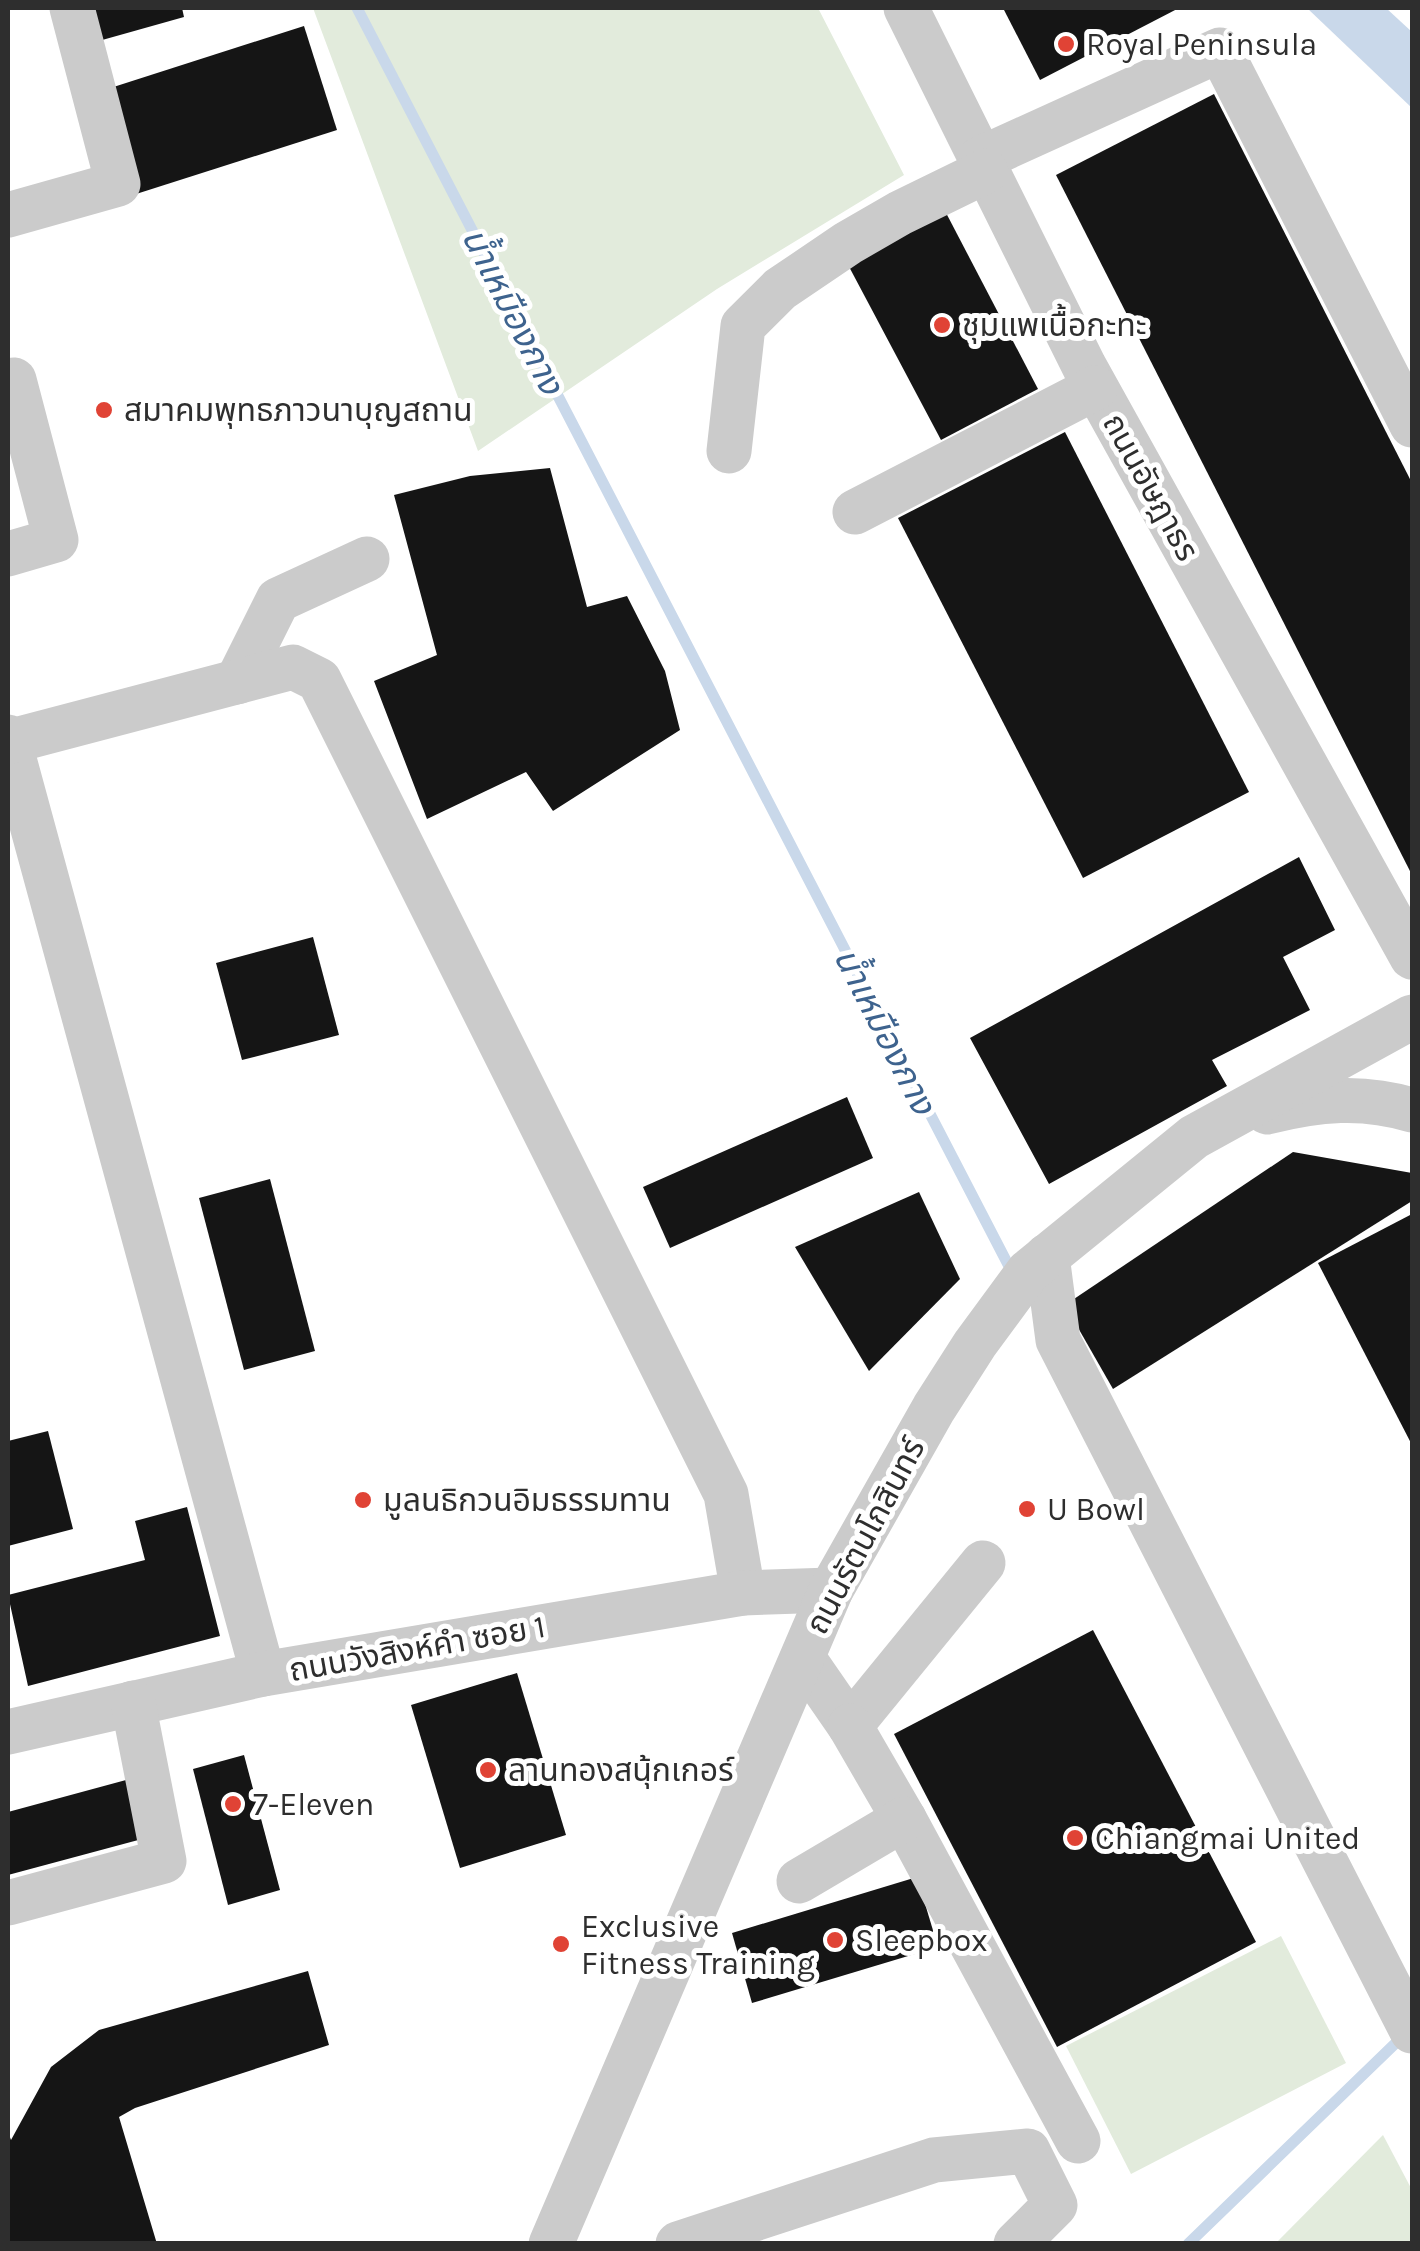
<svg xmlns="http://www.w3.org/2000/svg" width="1420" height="2251" font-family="Karla,'Noto Sans Thai',sans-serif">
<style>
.green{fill:#e2ebdc}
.water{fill:#c9d8ea}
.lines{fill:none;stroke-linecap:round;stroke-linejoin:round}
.stream{stroke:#c9d8ea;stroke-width:11}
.building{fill:#151515}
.minor{stroke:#cbcbcb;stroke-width:45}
.poi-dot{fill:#e04335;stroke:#fff;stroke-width:4}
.labels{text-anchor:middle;stroke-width:10;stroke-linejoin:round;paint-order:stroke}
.poi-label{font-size:32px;fill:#2e2e2e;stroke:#fff;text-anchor:start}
.street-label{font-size:32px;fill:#2e2e2e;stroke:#fff}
.water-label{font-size:35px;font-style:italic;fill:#3e638e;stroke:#fff}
</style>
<rect width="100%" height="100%" fill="#fff"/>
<!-- green -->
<g class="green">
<path d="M313 8H818L904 175 717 289 478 451Z"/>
<path d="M1281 1936 1346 2063 1131 2174 1066 2046Z"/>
<path d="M1383 2135 1412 2190V2243H1276Z"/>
</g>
<!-- water -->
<path class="water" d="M1307 8H1386L1412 32V108Z"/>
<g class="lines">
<!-- stream -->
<g class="stream">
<path d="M357 8 1014 1276"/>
<path d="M1188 2244 1403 2036"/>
</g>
</g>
<!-- building -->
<g class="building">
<path d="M78 8H182L184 17 88 44Z"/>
<path d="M1003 8H1179L1040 80Z"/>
<path d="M304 26 337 130 133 195 101 91Z"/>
<path d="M1214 94 1412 483V875L1056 175Z"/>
<path d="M944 209 1038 389 941 440 846 261Z"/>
<path d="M1065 432 1249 792 1083 878 898 518Z"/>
<path d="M550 468 587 607 627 596 665 671 680 730 553 811 526 772 427 819 374 681 437 655 394 495 470 476Z"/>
<path d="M1299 857 1335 930 1283 957 1310 1010 1212 1060 1227 1086 1049 1184 970 1038Z"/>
<path d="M313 937 339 1035 242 1060 216 963Z"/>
<path d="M847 1097 873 1158 670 1248 643 1187Z"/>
<path d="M1293 1152 1412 1173V1201L1113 1389 1065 1305Z"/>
<path d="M270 1179 315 1351 244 1370 199 1198Z"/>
<path d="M919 1192 960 1279 869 1371 795 1247Z"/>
<path d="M1412 1214V1445L1318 1263Z"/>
<path d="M48 1431 73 1529 8 1546V1441Z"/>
<path d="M187 1507 220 1636 28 1686 8 1595 145 1560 135 1521Z"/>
<path d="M1093 1630 1256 1942 1057 2047 894 1734Z"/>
<path d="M517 1673 566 1835 460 1868 411 1705Z"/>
<path d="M244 1755 280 1890 228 1905 193 1769Z"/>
<path d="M126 1780 142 1839 8 1875V1812Z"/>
<path d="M917 1877 938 1947 752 2003 732 1933Z"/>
<path d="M308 1971 329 2045 135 2108 119 2117 157 2244H8V2132L11 2140 51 2067 99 2030Z"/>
</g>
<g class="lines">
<!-- minor -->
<g class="minor">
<path d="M906 8 1084 366 1412 957"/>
<path d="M980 159 1220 50 1412 425"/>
<path d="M8 215 118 184 72 8"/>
<path d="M8 382 14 380 56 540 8 554"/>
<path d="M729 451 743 326 780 289 848 243 900 213 986 171"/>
<path d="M855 512 1095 388"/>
<path d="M237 682 278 600 367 559"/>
<path d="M8 737 263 1674"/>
<path d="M8 742 293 667 319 680 726 1494 743 1593"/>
<path d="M1267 1112C1318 1099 1363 1095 1412 1110"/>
<path d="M1047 1256 1058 1340 1412 2031"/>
<path d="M803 1658 850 1726 983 1563"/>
<path d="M850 1726 904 1819 1078 2141"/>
<path d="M8 1732 263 1674 743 1593 831 1590"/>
<path d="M799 1881 904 1819"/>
<path d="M8 1903 164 1861 133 1703"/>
<path d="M551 2244 831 1590 934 1408 975 1344 1028 1272 1194 1137 1412 1017"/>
<path d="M678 2244 934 2160 1028 2151 1055 2205 1016 2244"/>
</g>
</g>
<!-- markers -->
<g class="poi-dot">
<circle cx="1066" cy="44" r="10"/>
<circle cx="942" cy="325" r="10"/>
<circle cx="104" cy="410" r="10"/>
<circle cx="363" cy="1500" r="10"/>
<circle cx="1027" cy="1509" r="10"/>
<circle cx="488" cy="1770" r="10"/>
<circle cx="233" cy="1804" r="10"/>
<circle cx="1075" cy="1838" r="10"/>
<circle cx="835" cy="1940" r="10"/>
<circle cx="561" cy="1944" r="10"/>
</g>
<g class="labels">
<!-- poi labels -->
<g class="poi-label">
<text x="1086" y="55">Royal Peninsula</text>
<text x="962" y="336">ชุมแพเนื้อกะทะ</text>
<text x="124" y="421">สมาคมพุทธภาวนาบุญสถาน</text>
<text x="383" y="1511">มูลนธิกวนอิมธรรมทาน</text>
<text x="1047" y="1520">U Bowl</text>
<text x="508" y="1781">ลานทองสนุ้กเกอร์</text>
<text x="253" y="1815">7-Eleven</text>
<text x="1095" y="1849">Chiangmai United</text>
<text x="581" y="1937">Exclusive<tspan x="581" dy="37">Fitness Training</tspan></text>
<text x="855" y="1951">Sleepbox</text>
</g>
<!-- street labels -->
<g class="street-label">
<text transform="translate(1151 487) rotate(61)" y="11">ถนนอัษฎาธร</text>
<text transform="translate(865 1536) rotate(-62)" y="11">ถนนรัตนโกสินทร์</text>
<text transform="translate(417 1648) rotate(-10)" y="11">ถนนวังสิงห์คำ ซอย 1</text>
</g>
<!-- water labels -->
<g class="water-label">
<text transform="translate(513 311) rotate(63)" y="12">น้ำเหมืองกาง</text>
<text transform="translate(885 1031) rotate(63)" y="12">น้ำเหมืองกาง</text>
</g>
</g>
<!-- border -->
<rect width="1420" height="2251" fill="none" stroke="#2e2e2e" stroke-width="20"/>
</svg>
